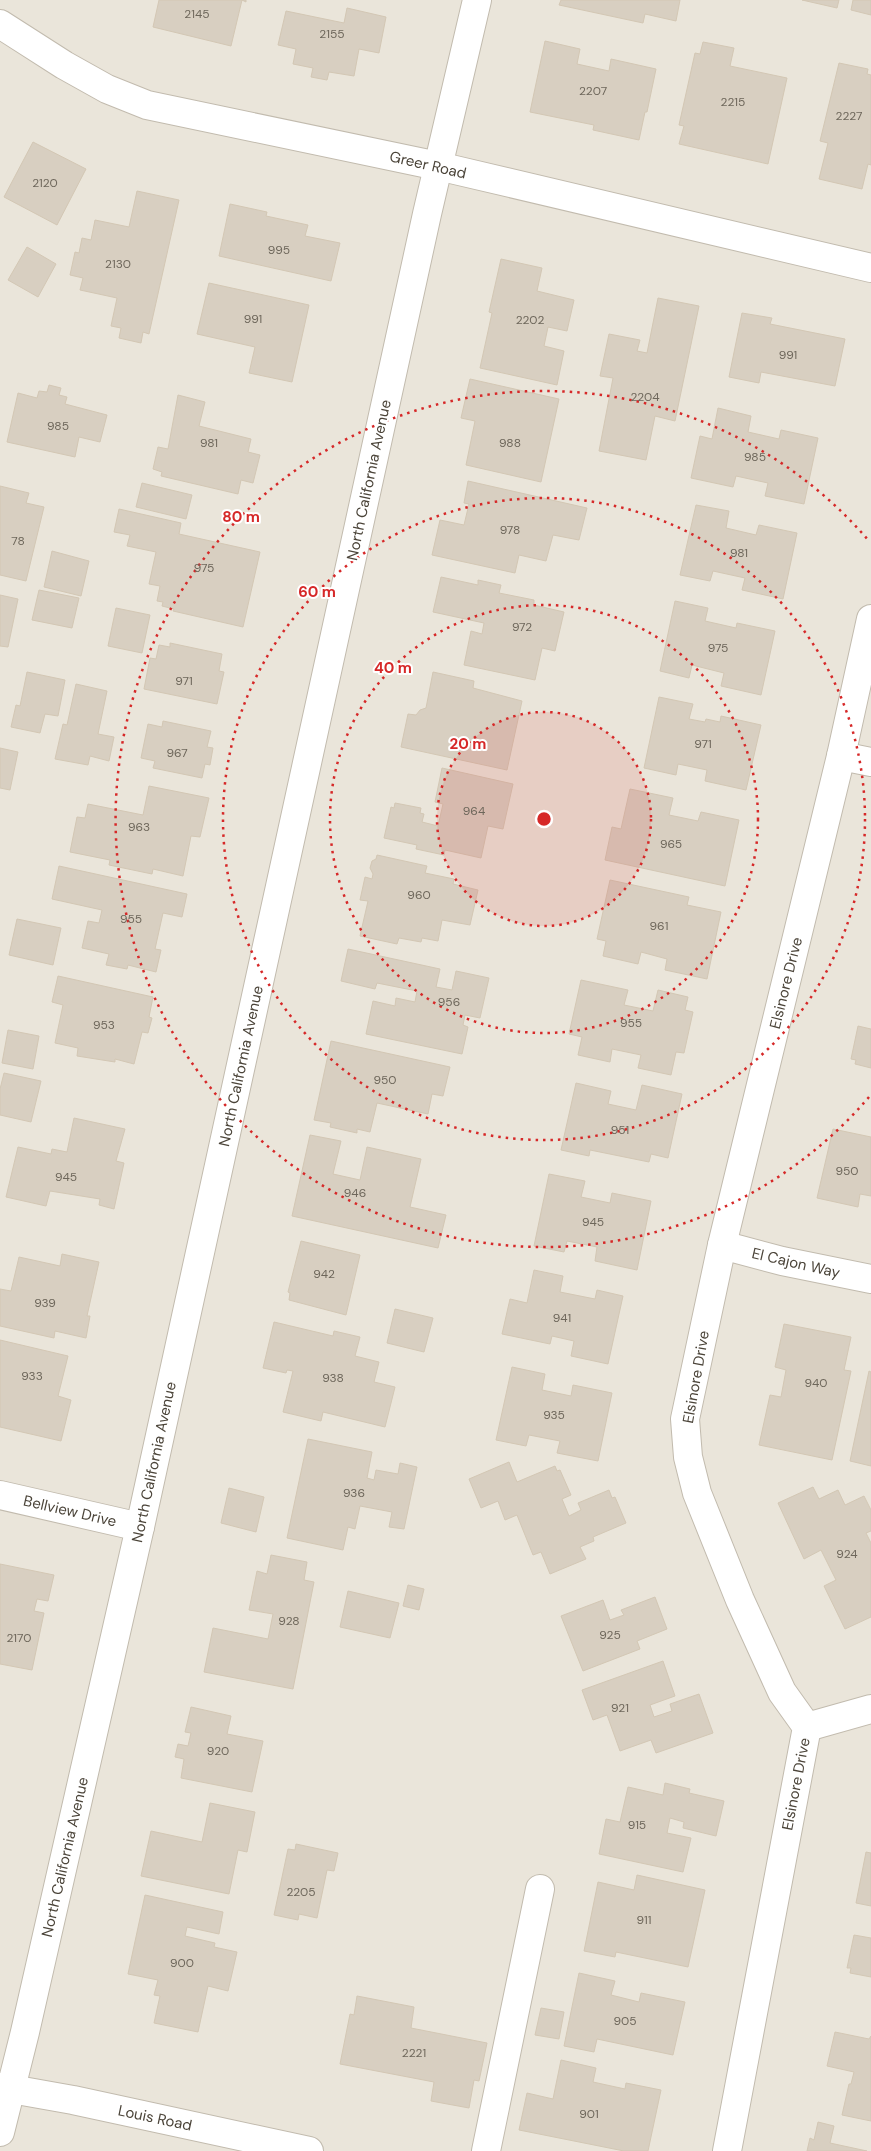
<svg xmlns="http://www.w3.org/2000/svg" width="871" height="2151" font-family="'DM Sans',sans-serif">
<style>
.residential{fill:#eae5da}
.building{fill:#d8cfc1;stroke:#d3c7b4}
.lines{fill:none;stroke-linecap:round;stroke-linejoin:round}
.minor-casing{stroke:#c2bbae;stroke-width:30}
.minor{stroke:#fff;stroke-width:28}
.ring{fill:none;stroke:#d62828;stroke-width:2.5;stroke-dasharray:2.5 5}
.labels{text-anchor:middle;stroke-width:4;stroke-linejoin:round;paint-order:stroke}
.number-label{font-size:12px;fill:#6e675b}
.street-label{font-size:15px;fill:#4b4439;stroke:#fff}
.centre{fill:#d62828;stroke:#fff;stroke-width:2.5}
.ring-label{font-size:15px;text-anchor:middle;font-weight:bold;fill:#d62828;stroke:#fff;stroke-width:4;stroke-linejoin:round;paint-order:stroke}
</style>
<rect width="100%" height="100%" fill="#f6f3ec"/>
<!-- residential -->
<rect class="residential" x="0" y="0" width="871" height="2151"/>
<!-- building -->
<g class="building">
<path d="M159 0H246V2L242 0 231 46 153 27Z"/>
<path d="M561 0H680L676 21 645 14 643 23 559 5Z"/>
<path d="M802 0H839L837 8Z"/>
<path d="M853 0H871V15L851 10Z"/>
<path d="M347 8 386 17 379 53 359 49 354 76 329 72 327 80 311 77 313 68 293 64 296 49 278 45 286 11 344 23Z"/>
<path d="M545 41 580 49 577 64 609 71 611 59 656 69 647 112H645L639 140 593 130 594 125 530 112Z"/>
<path d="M703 42 734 48 730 66 787 78 768 164 679 144 684 126 679 125 695 53 700 54Z"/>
<path d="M839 63 868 69 867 74 871 75V165L868 164 862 189 819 179 828 143 820 141Z"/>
<path d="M33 142 86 169 57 225 4 197Z"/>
<path d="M137 191 179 200 149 334 143 332 141 343 119 338 121 328 111 326 117 298 80 290 83 278 70 275 75 252 79 253 82 238 91 240 95 220 129 227Z"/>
<path d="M230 204 267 212 266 216 308 225 305 236 340 243 331 281 219 256Z"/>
<path d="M27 247 56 264 38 297 8 280Z"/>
<path d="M501 259 542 268 537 291 574 300 567 331 548 327 544 346 564 351 557 385 480 368 492 313 489 312Z"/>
<path d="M209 283 309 305 292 382 249 373 255 347 197 334Z"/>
<path d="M658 298 699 306 675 421 655 416 646 460 599 451 613 378 600 376 609 334 640 340 637 351 647 353Z"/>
<path d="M742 313 772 318 770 324 845 339 835 386 761 372 759 383 729 377Z"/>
<path d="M470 379 559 399 541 482 466 465 475 421 461 418Z"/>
<path d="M49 385 61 388 59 395 67 397 65 404 107 415 100 442 79 437 75 457 7 442 18 393 37 398 39 391 47 392Z"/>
<path d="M178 395 205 402 199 426 251 439 248 452 260 455 253 483 241 480 238 494 161 476 162 472 153 469 158 447 168 449Z"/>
<path d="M718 408 751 416 748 432 779 439 781 430 818 438 804 504 765 496 768 483 736 476 733 487 691 478 700 436 712 439Z"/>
<path d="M468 481 587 508 579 540 553 535 546 561 519 555 515 573 432 555 440 520 464 525 469 504 464 503Z"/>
<path d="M142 483 192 495 186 519 136 507Z"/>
<path d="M0 486 29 493 26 503 44 507 26 581 0 575Z"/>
<path d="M696 505 729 511 726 528 756 535 759 525 797 533 783 599 742 590 745 578 713 571 710 581 680 575Z"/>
<path d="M119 509 181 523 179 534 260 552 243 627 173 611 174 609 162 606 163 602 157 601 160 586 149 584 156 552 127 546 130 535 114 532Z"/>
<path d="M52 551 89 561 81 596 44 587Z"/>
<path d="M441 577 478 585V580L501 585 499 593 534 600V605L564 612 555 651 542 648 535 680 464 665 471 631 482 634 484 623 433 612Z"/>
<path d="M39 590 79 598 72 628 32 620Z"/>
<path d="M0 595 18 599 8 647 0 646Z"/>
<path d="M675 601 708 608 705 621 736 628 737 623 775 631 761 695 721 686 724 673 692 665 689 678 660 671Z"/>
<path d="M116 608 150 615 142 653 108 646Z"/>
<path d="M170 643 222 654 219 671 224 672 217 704 144 689 150 658 156 659 159 645 170 647Z"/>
<path d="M27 672 65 680 58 716 45 714 40 733 11 727 16 705 20 706Z"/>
<path d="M433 672 474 681 473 688 522 701 507 770 401 747 408 714 416 715 420 710 426 708Z"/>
<path d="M76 684 107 691 98 734 114 737 109 761 90 756 88 765 55 759 63 724 67 725Z"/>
<path d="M659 697 693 704 689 719 705 722 706 719 720 722 721 716 761 725 746 790 705 781 707 770 678 764 676 775 644 768Z"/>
<path d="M163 721 211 731 207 747 213 748 210 765 205 764 202 778 153 768 155 761 141 758 148 724 162 727Z"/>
<path d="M0 748 18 752 10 790 0 788Z"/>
<path d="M442 768 513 784 503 829 488 826 481 858 445 850 444 855 416 849 417 845 384 838 391 807 394 808 395 803 421 808 420 813 424 814 422 822 438 826 443 804 435 802Z"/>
<path d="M149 786 209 798 200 837 191 836 183 876 153 869 152 874 109 865 110 860 70 852 77 817 85 818 88 804 143 815Z"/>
<path d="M630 789 673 798 669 815 698 821 701 812 739 820 725 886 605 860 612 827 621 829Z"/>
<path d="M377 855 427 866 425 873 454 879 453 884 478 890 470 925 442 920 438 941 422 938 421 942 399 938 397 944 360 936 368 901 360 900 365 877 372 879 373 874 370 868 372 861 376 859Z"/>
<path d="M59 866 187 894 182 917 163 913 155 949 161 950 156 972 128 965 127 969 106 965 109 954 82 948 88 921 99 923 102 910 52 899Z"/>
<path d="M610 880 689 897 687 905 721 912 707 979 665 970 667 959 641 952 638 964 603 956 606 941 597 939Z"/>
<path d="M17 919 61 928 53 965 9 955Z"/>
<path d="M348 949 440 969 436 987 452 990 456 971 489 978 480 1018 465 1015 463 1025 468 1027 462 1054 366 1034 373 1001 395 1006 396 998 415 1002 417 991 377 983 375 989 341 981Z"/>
<path d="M58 976 153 997 149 1017 152 1018 148 1033 142 1032 134 1064 115 1059V1062L77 1056 78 1048 55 1043 63 1005 52 1002Z"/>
<path d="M581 980 628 990 624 1005 653 1011 658 990 688 997 685 1010 693 1012 684 1053 676 1052 671 1075 638 1068 641 1055 612 1049 610 1062 578 1055 582 1037 569 1034Z"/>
<path d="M858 1026 871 1029V1068L855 1064 856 1060 851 1059Z"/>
<path d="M8 1030 39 1036 33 1069 2 1063Z"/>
<path d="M331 1041 450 1067 443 1096 432 1094 428 1114 377 1103 370 1132 357 1129V1133L330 1127 331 1123 314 1120Z"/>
<path d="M4 1073 41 1081 31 1122 0 1115V1089Z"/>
<path d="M576 1083 611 1091 608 1104 636 1110 642 1085 682 1094 668 1158 651 1154 649 1162 590 1150 589 1156 561 1150Z"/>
<path d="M74 1118 125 1129 116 1161 124 1163 114 1209 99 1205 100 1199 50 1191 46 1206 6 1197 18 1147 51 1154 52 1149 67 1152Z"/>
<path d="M833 1129 871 1137V1196L860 1194 858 1207 817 1198Z"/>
<path d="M310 1135 341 1141 333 1174 360 1180 367 1147 421 1159 410 1207 446 1215 438 1248 292 1216Z"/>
<path d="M549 1174 585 1181 581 1197 610 1203 612 1193 651 1201 637 1270 595 1261 597 1247 567 1241 564 1252 534 1246Z"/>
<path d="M301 1241 360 1255 346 1315 289 1300 290 1293 288 1292Z"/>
<path d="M62 1254 99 1262 87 1316H90L86 1338 55 1331 54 1338 0 1326V1289L11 1291 19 1257 60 1266Z"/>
<path d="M534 1270 563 1276 560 1292 595 1299 597 1290 623 1296 608 1364 571 1356 574 1341 552 1336 550 1344 502 1334 510 1299 527 1303Z"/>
<path d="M395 1309 433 1318 424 1352 387 1343Z"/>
<path d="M274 1322 333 1336 334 1331 360 1337 355 1356 379 1362 374 1382 395 1387 385 1427 323 1412 321 1421 283 1412 293 1371 287 1370 286 1373 263 1368Z"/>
<path d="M784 1324 851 1337 844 1370 851 1371 832 1460 759 1445 770 1395 781 1397 786 1370 775 1367Z"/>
<path d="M0 1340 68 1356 58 1396 71 1400 61 1441 0 1427Z"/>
<path d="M512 1367 545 1374 542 1390 571 1396 573 1385 612 1393 598 1461 557 1453 560 1441 529 1435 526 1446 496 1440Z"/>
<path d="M869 1371 871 1372V1466L850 1461Z"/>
<path d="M308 1439 372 1452 367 1478 374 1480 376 1470 398 1474 400 1463 417 1467 404 1529 389 1527 392 1512 360 1506 355 1529 348 1527 343 1550 287 1538Z"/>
<path d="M509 1462 517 1482 555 1466 557 1471 560 1470 571 1495 562 1499 569 1516 581 1510 578 1503 609 1490 612 1498 615 1497 626 1523 593 1537 594 1541 580 1547 586 1559 550 1574 541 1552 533 1555 517 1515 505 1520 498 1501 481 1508 469 1479Z"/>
<path d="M813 1487 819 1499 838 1490 845 1505 864 1496 871 1510V1531L866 1533 871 1543V1617L845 1629 824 1586 836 1580 821 1550 804 1559 778 1503Z"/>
<path d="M229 1488 264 1497 256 1532 221 1523Z"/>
<path d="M271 1555 307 1562 304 1580 314 1582 293 1689 204 1672 213 1628 268 1639 273 1614 249 1610 257 1571 267 1574Z"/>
<path d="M0 1564 54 1575 48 1601 37 1599 34 1611 44 1613 32 1670 0 1664Z"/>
<path d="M408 1585 424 1589 419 1610 403 1606Z"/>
<path d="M348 1591 399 1603 390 1638 340 1627Z"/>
<path d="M655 1597 667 1629 637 1641 640 1649 583 1671 561 1616 603 1600 610 1620 624 1615 621 1610Z"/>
<path d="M663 1661 675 1696 650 1705 654 1717 672 1711 670 1704 699 1694 713 1733 656 1753 651 1740 620 1751 607 1715 593 1720 582 1690Z"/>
<path d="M191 1707 231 1716 227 1734 263 1741 252 1792 181 1778 184 1759 175 1757 178 1744 188 1746 191 1733 185 1732Z"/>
<path d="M665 1783 690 1789 689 1793 724 1801 716 1836 683 1828 684 1822 670 1818 667 1833 691 1838 683 1872 599 1854 606 1819 620 1822 628 1787 663 1795Z"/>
<path d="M210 1803 255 1812 247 1852 238 1850 229 1894 141 1876 151 1831 202 1842Z"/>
<path d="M296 1844 338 1853 334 1871 327 1870 317 1918 299 1914 298 1920 274 1915 288 1849 295 1850Z"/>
<path d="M866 1852 871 1853V1906L856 1903Z"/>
<path d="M637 1875 705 1890 688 1967 616 1952 615 1957 584 1951 598 1882 634 1890Z"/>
<path d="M145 1895 223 1912 219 1934 187 1927 185 1936 215 1943 214 1947 237 1952 228 1991 208 1986 198 2032 154 2023 160 1996 154 1995 158 1980 128 1974Z"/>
<path d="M854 1935 871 1938V1977L850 1973 851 1968H847Z"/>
<path d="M579 1973 615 1981 611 1995 639 2002 641 1993 685 2002 673 2055 597 2039 594 2052 564 2046Z"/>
<path d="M357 1996 414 2007 411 2028 487 2043 479 2081 474 2080 469 2108 431 2101 434 2082 340 2064 350 2014 354 2015Z"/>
<path d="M541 2008 564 2012 559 2039 535 2035Z"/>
<path d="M835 2032 869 2039 871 2036V2121L842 2115 849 2084H851L854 2072 827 2066Z"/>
<path d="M561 2060 596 2068 593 2082 625 2089 626 2083 661 2090 648 2151H624L519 2130 527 2093 553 2099Z"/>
<path d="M818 2122 834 2126 830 2143 867 2151H807L810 2138 814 2140Z"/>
</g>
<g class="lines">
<defs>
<g id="minor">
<path d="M0 24 64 65 107 89 147 105 438 166 871 268"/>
<path d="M841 756 871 762"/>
<path d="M722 1245 782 1261 871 1279"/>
<path d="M0 1495 140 1527"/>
<path d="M807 1727 871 1709"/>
<path d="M0 2087 73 2100 309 2151"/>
<path d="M0 2132 25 2032 140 1527 427 214 477 0"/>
<path d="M486 2151 540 1889"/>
<path d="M727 2151 807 1727 782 1692 740 1600 697 1493 688 1457 685 1419 722 1245 841 756 871 619"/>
</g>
</defs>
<!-- minor casing -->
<use href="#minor" class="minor-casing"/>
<!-- minor -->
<use href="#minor" class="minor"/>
</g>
<!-- distance rings -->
<circle cx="544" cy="819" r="107" fill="#d62828" fill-opacity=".12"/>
<g class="ring">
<circle cx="544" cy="819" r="107"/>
<circle cx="544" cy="819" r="214"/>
<circle cx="544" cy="819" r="321"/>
<path d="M869 1097A428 428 0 1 1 869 541"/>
</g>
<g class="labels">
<!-- number labels -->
<g class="number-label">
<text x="197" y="18">2145</text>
<text x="332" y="38">2155</text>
<text x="593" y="95">2207</text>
<text x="733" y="106">2215</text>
<text x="849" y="120">2227</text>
<text x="45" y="187">2120</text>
<text x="279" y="254">995</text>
<text x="118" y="268">2130</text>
<text x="253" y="323">991</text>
<text x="530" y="324">2202</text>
<text x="788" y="359">991</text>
<text x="645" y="401">2204</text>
<text x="58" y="430">985</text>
<text x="209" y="447">981</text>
<text x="510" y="447">988</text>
<text x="755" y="461">985</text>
<text x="510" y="534">978</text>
<text x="18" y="545">78</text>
<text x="739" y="557">981</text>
<text x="204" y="572">975</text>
<text x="522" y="631">972</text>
<text x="718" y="652">975</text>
<text x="184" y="685">971</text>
<text x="703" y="748">971</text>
<text x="177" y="757">967</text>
<text x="474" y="815">964</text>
<text x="139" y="831">963</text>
<text x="671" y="848">965</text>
<text x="419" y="899">960</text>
<text x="131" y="923">955</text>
<text x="659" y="930">961</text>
<text x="449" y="1006">956</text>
<text x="631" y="1027">955</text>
<text x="104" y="1029">953</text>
<text x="385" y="1084">950</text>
<text x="620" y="1134">951</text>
<text x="847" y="1175">950</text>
<text x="66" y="1181">945</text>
<text x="355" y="1197">946</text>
<text x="593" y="1226">945</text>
<text x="324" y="1278">942</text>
<text x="45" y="1307">939</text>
<text x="562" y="1322">941</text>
<text x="32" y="1380">933</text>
<text x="333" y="1382">938</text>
<text x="816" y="1387">940</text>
<text x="554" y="1419">935</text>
<text x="354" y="1497">936</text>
<text x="847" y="1558">924</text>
<text x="289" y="1625">928</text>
<text x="610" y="1639">925</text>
<text x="19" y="1642">2170</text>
<text x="620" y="1712">921</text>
<text x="218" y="1755">920</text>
<text x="637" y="1829">915</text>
<text x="301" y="1896">2205</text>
<text x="644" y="1924">911</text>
<text x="182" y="1967">900</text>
<text x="625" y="2025">905</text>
<text x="414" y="2057">2221</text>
<text x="589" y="2118">901</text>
</g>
<!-- street labels -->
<g class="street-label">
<text transform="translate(428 165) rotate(13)" y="5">Greer Road</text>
<text transform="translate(369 480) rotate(-78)" y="5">North California Avenue</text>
<text transform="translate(786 983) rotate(-76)" y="5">Elsinore Drive</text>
<text transform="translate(241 1066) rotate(-78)" y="5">North California Avenue</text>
<text transform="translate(796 1263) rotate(13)" y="5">El Cajon Way</text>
<text transform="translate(696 1377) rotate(-80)" y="5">Elsinore Drive</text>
<text transform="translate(154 1462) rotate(-78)" y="5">North California Avenue</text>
<text transform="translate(70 1511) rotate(13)" y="5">Bellview Drive</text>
<text transform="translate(796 1784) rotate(-79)" y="5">Elsinore Drive</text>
<text transform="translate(65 1857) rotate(-77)" y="5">North California Avenue</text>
<text transform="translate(155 2118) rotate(12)" y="5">Louis Road</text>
</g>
</g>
<circle cx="544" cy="819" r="8" class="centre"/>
<g class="ring-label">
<text x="241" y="522">80 m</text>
<text x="317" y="597">60 m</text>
<text x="393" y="673">40 m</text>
<text x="468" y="749">20 m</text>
</g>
</svg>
